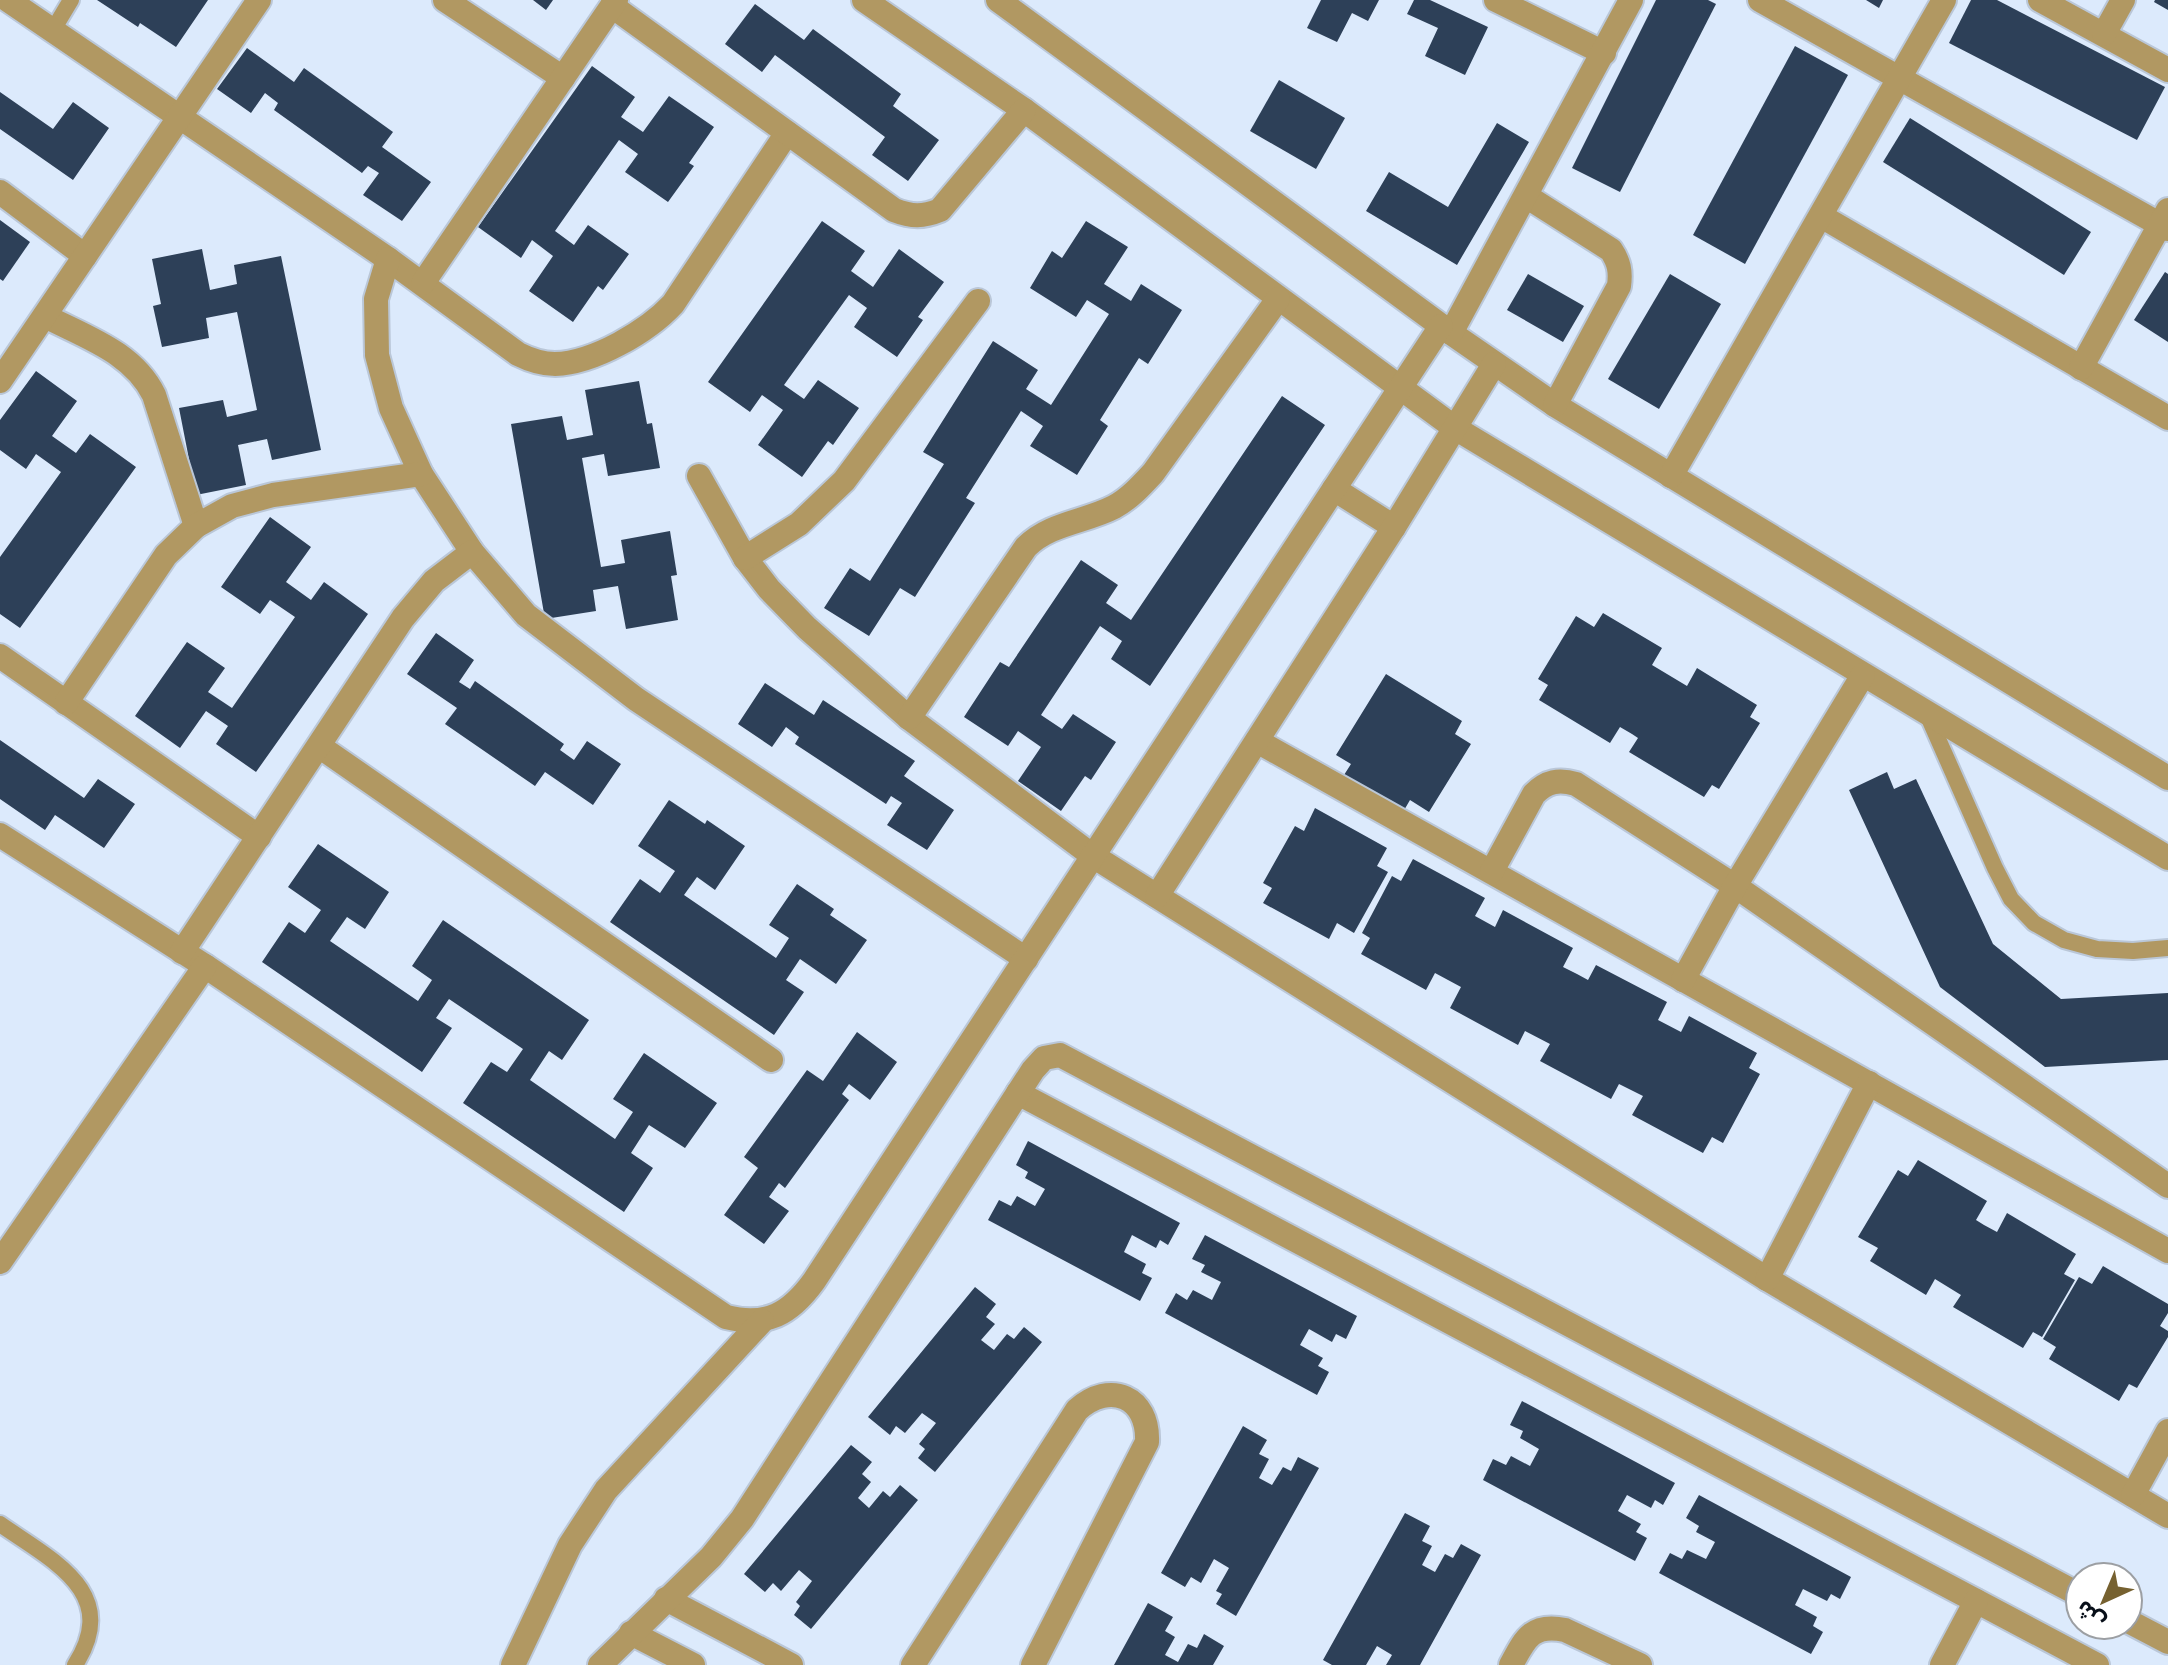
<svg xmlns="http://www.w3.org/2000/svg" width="2168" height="1665" font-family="Barlow,'Noto Sans Arabic',sans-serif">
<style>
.building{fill:#2d4058}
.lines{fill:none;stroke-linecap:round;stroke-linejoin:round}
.lane-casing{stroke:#bac7d8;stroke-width:20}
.street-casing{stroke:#bac7d8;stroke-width:28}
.lane{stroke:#b19862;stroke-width:16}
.street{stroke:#b19862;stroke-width:24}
</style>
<rect width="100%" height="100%" fill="#dceafc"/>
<!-- building -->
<g class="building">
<path d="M97 0H208L176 47 140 23 138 27Z"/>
<path d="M533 0H553L546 10Z"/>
<path d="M1321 0H1379L1368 21 1352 13 1337 42 1307 28Z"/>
<path d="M1414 0H1430L1488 27 1465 75 1425 56 1438 28 1407 14Z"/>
<path d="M1656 0H1708L1716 4 1620 192 1572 168Z"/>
<path d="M1866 0H1883L1879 8Z"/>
<path d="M1971 0H1997L2165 87 2137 140 1949 43Z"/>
<path d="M2155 0H2168V10L2154 2Z"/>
<path d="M755 4 804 40 813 29 901 94 893 106 939 140 908 181 872 155 885 137 775 55 762 72 725 44Z"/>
<path d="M1795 46 1848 75 1745 264 1693 235Z"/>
<path d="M247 48 294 82 304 68 393 132 382 147 431 182 402 221 363 195 379 173 368 166 362 173 274 110 278 103 265 93 251 113 217 89Z"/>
<path d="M592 66 635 97 621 117 643 132 669 96 714 127 689 163 694 166 668 202 625 172 638 154 619 140 555 231 574 245 588 225 629 254 603 290 598 286 573 322 529 291 553 256 532 240 521 258 478 227Z"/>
<path d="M1279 80 1345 118 1316 169 1250 131Z"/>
<path d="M0 92 53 129 73 102 109 128 73 180 0 129Z"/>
<path d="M1910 118 2091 232 2064 275 1883 162Z"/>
<path d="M1497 123 1529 142 1457 265 1366 211 1389 172 1448 207Z"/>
<path d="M0 220 30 242 3 281 0 279Z"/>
<path d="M822 221 865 251 851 271 873 287 899 249 944 282 918 317 923 320 897 357 854 327 867 308 849 295 784 385 804 399 818 380 859 408 833 445 828 441 802 477 758 445 783 410 762 395 750 412 708 382Z"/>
<path d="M1086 221 1128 247 1104 284 1131 301 1141 284 1182 310 1148 364 1139 358 1100 420 1108 426 1077 475 1030 446 1043 426 1021 411 966 498 975 503 915 597 900 588 869 636 824 608 850 568 870 581 944 464 923 452 993 341 1038 370 1026 389 1051 405 1109 314 1087 300 1076 317 1030 288 1052 251 1062 258Z"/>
<path d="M202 249 210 290 237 284 234 265 281 256 321 450 272 460 267 439 238 445 246 485 196 495 179 408 223 400 227 417 257 410 237 312 206 318 209 338 162 347 153 306 161 304 152 259Z"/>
<path d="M2165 272 2168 274V342L2134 320Z"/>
<path d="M1528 274 1584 306 1563 342 1507 310Z"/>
<path d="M1670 274 1721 304 1659 409 1608 379Z"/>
<path d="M36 371 77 401 52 436 76 453 90 434 136 467 20 628 0 614V557L61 472 36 454 26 469 0 450V420Z"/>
<path d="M639 381 647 424 652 423 660 468 608 476 604 454 582 458 601 567 625 563 621 540 670 531 677 575 671 576 678 620 626 629 618 586 593 590 596 611 545 619 511 424 562 416 567 440 593 435 585 390Z"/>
<path d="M1282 396 1325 425 1150 686 1111 659 1122 641 1100 626 1041 715 1062 729 1073 714 1116 742 1091 780 1085 776 1061 811 1018 781 1041 747 1018 731 1008 746 964 717 1000 662 1009 667 1081 560 1118 585 1106 603 1131 620Z"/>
<path d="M270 517 311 547 286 582 311 600 324 582 368 614 256 772 216 744 228 726 206 711 180 748 135 716 187 642 225 668 208 692 232 708 295 617 270 600 260 614 221 587Z"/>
<path d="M1603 613 1662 648 1652 665 1687 686 1697 668 1757 705 1750 717 1760 723 1719 789 1712 785 1704 797 1629 752 1638 738 1632 734 1620 727 1610 743 1539 700 1548 685 1538 679 1576 616 1594 627Z"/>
<path d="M436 633 474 660 459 682 470 689 475 681 564 744 560 750 574 760 587 741 621 764 593 805 545 772 535 786 445 724 457 708 407 674Z"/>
<path d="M1386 674 1462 721 1455 734 1471 744 1429 812 1410 800 1403 812 1344 775 1351 764 1336 755Z"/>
<path d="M765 683 814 715 823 700 915 761 904 776 954 810 927 850 887 825 902 803 891 796 886 804 795 744 799 737 786 727 772 747 738 724Z"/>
<path d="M0 740 84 798 98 779 135 804 104 848 55 815 45 830 0 799Z"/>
<path d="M1887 772 1894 789 1916 779 1993 944 2061 999 2168 993V1060L2045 1067 1940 987 1849 790Z"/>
<path d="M669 800 705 824 707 820 745 846 715 890 697 877 684 895 776 958 789 938 769 925 797 884 834 909 830 915 867 940 836 984 800 959 786 980 804 992 774 1035 610 922 640 879 660 893 675 871 638 846Z"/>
<path d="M1315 808 1387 848 1377 866 1388 872 1354 933 1337 923 1329 939 1263 903 1272 888 1263 883 1295 826 1304 831Z"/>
<path d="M318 844 389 892 365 929 347 917 330 941 418 1001 432 980 412 966 443 920 589 1020 562 1060 549 1051 530 1080 615 1139 633 1112 613 1099 644 1053 717 1103 685 1148 649 1125 631 1153 653 1168 624 1212 463 1103 491 1062 507 1072 523 1049 449 999 436 1018 452 1028 422 1072 262 962 289 922 305 933 321 910 288 887Z"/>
<path d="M1413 859 1485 898 1475 916 1495 927 1503 910 1573 948 1563 967 1577 974 1588 980 1596 965 1667 1002 1658 1020 1681 1032 1689 1016 1757 1053 1749 1068 1760 1074 1723 1143 1712 1137 1703 1153 1632 1115 1643 1096 1619 1084 1611 1099 1540 1061 1550 1044 1525 1031 1518 1045 1450 1008 1461 987 1435 973 1426 990 1361 954 1370 938 1362 933 1392 876 1401 881Z"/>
<path d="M857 1032 897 1062 870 1100 849 1084 842 1094 849 1100 785 1188 779 1183 769 1197 789 1211 764 1244 724 1215 758 1168 744 1157 807 1070 823 1081Z"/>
<path d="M1028 1141 1180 1223 1168 1245 1160 1240 1156 1248 1132 1235 1124 1252 1146 1264 1142 1273 1152 1278 1140 1301 988 1220 999 1200 1011 1206 1017 1196 1035 1206 1045 1189 1025 1178 1028 1172 1016 1165Z"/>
<path d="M1918 1160 1987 1201 1976 1220 1984 1225 1997 1232 2007 1213 2076 1254 2064 1274 2075 1280 2042 1337 2033 1332 2023 1348 1953 1307 1961 1295 1935 1279 1926 1295 1870 1261 1878 1248 1858 1237 1898 1170 1908 1176Z"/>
<path d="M1205 1235 1357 1316 1346 1339 1336 1334 1332 1342 1309 1329 1300 1345 1323 1358 1318 1366 1329 1372 1317 1395 1165 1313 1176 1293 1187 1300 1193 1290 1212 1300 1221 1282 1201 1272 1205 1265 1192 1259Z"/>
<path d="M2103 1266 2168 1304V1313L2160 1326 2168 1331V1337L2137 1388 2129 1384 2119 1401 2049 1359 2056 1347 2043 1339 2079 1277 2092 1284Z"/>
<path d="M975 1287 996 1304 986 1317 995 1324 981 1340 994 1350 1007 1334 1014 1339 1024 1327 1042 1342 935 1472 918 1458 925 1449 919 1444 936 1423 922 1413 905 1433 896 1426 890 1435 868 1417Z"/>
<path d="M1522 1401 1675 1483 1663 1505 1655 1500 1651 1508 1627 1495 1618 1511 1641 1524 1636 1532 1647 1538 1635 1561 1483 1480 1493 1459 1506 1465 1511 1456 1530 1466 1539 1449 1520 1438 1523 1431 1510 1425Z"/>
<path d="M1243 1426 1267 1440 1259 1454 1269 1459 1259 1478 1272 1485 1283 1467 1291 1471 1298 1457 1319 1468 1236 1616 1216 1604 1222 1594 1216 1591 1229 1568 1214 1559 1201 1583 1191 1577 1185 1587 1161 1573Z"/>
<path d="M851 1445 872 1462 862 1474 871 1482 858 1498 869 1508 883 1491 890 1497 900 1485 918 1500 811 1629 794 1615 800 1606 796 1602 812 1581 799 1570 781 1591 773 1583 765 1592 744 1574Z"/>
<path d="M1699 1495 1851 1577 1840 1599 1831 1594 1827 1601 1803 1589 1795 1605 1817 1617 1813 1626 1823 1632 1811 1654 1659 1573 1670 1553 1682 1559 1687 1550 1706 1559 1715 1542 1696 1532 1699 1526 1686 1518Z"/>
<path d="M1405 1513 1430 1526 1422 1541 1432 1546 1422 1565 1435 1572 1445 1554 1453 1558 1461 1544 1481 1555 1420 1665H1386L1392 1655 1377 1646 1366 1665H1332L1323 1660Z"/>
<path d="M1148 1603 1173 1617 1165 1631 1175 1637 1165 1655 1178 1662 1188 1644 1197 1648 1204 1634 1224 1646 1213 1665H1114Z"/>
</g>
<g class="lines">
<defs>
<g id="lane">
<path d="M53 30 71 0"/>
<path d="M1927 714 1995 868 2011 899 2034 923 2064 940 2097 949 2133 951 2168 948"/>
<path d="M0 1524C51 1560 122 1592 75 1665"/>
</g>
<g id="street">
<path d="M8 0 388 259 518 354C530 360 542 364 555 364 594 363 648 331 673 304L787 133"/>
<path d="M445 0 563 78"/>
<path d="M864 0 1024 110 1455 428 2168 858"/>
<path d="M998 0 1451 333 1555 405 2168 778"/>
<path d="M1496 0 1604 53"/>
<path d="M1760 0 2168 229"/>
<path d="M2040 0 2168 70"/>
<path d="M612 6 894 210C912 217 923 217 940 210L1024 110"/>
<path d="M2104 34 2123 0"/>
<path d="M0 192 85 256"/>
<path d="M1526 196 1611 250C1619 262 1621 271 1619 286L1555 405"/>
<path d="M1821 216 2168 418"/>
<path d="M388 259 376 299 377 355 391 408 421 474 472 552 526 615 636 699 1026 959"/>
<path d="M423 283 616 0"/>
<path d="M45 316C85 337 133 352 154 395L196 526"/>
<path d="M1451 333 1631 0"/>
<path d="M2081 368 2168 210"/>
<path d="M0 381 259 0"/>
<path d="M699 476 745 558 769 589 807 628 909 718 1093 856 1767 1279 2168 1516"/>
<path d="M1671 476 1944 0"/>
<path d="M1334 489 1394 527"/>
<path d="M745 558 799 524 844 481 978 301"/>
<path d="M0 656 259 837"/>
<path d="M66 703 166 555 196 526 232 506 273 495 421 474"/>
<path d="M909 718 1026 547C1050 523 1085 522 1114 507 1129 499 1141 486 1153 473L1278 299"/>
<path d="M1257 741 2168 1251"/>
<path d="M319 746 771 1060"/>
<path d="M0 835 205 966 726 1317C767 1327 790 1314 814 1281L1441 326"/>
<path d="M1492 871 1534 794C1547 781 1559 779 1576 784L1735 886 2168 1186"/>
<path d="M1157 896 1394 527 1494 364"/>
<path d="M182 952 403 618 434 581 472 552"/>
<path d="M1683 980 1735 886 1863 675"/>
<path d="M1018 1093 2097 1665"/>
<path d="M0 1262 205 966"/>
<path d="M1767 1279 1869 1083"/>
<path d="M2133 1495 2168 1431"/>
<path d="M666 1599 791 1665"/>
<path d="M2128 1621 2168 1642"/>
<path d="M631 1633 693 1665"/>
<path d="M513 1665 570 1545 606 1490 762 1321"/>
<path d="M600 1665 711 1557 742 1519 1033 1070 1044 1058 1060 1055 2080 1595"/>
<path d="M913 1665 1077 1410C1110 1380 1149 1397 1147 1442L1033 1665"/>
<path d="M1511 1665C1525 1639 1532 1623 1565 1630L1640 1665"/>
<path d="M1942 1665 1976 1601"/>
</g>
</defs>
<!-- lane casing -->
<use href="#lane" class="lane-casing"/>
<!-- street casing -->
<use href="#street" class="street-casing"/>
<!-- lane -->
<use href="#lane" class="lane"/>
<!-- street -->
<use href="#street" class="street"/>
</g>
<!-- north arrow -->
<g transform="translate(2104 1601) rotate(224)"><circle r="38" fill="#ffffff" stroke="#9c9fa3" stroke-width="2"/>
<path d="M0-6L14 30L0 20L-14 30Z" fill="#766130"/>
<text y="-12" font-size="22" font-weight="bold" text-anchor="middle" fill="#080f19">ش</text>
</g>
</svg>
